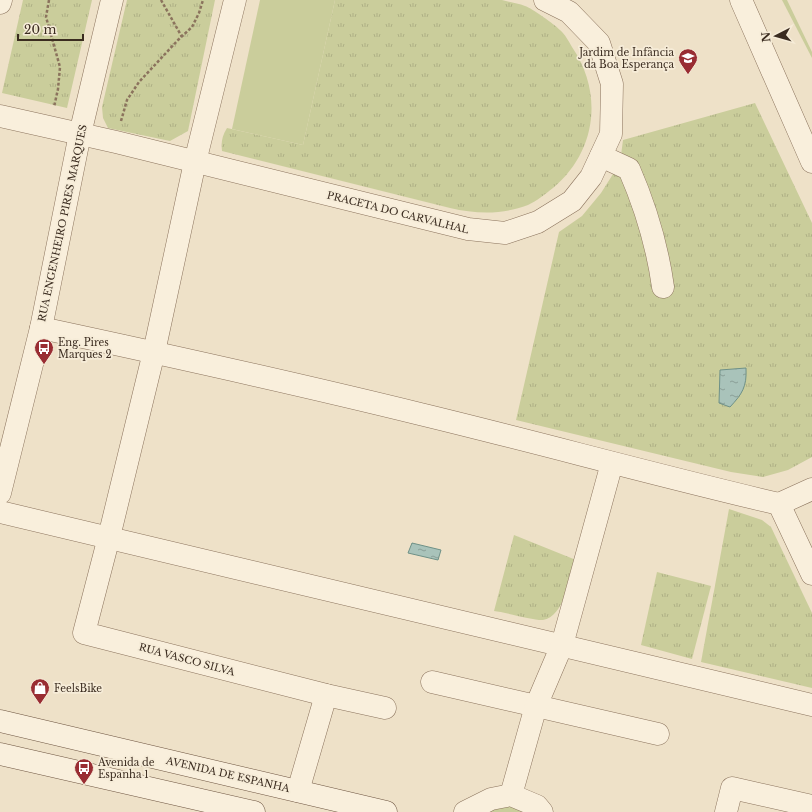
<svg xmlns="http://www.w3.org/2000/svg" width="812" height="812" font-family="'Libre Baskerville',serif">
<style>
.grass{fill:url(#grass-tufts)}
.garden{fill:#cacd9b}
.water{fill:url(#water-ripples);stroke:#6f9187}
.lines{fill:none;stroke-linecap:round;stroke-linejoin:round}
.street-casing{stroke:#8b735d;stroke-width:23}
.secondary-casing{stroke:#6d5440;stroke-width:23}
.path{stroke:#8b735d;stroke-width:2.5;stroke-dasharray:3 2;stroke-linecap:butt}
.street{stroke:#f9efdc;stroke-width:22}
.secondary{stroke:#f9efdc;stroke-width:22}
.labels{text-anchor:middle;stroke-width:3.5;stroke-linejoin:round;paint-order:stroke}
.poi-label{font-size:10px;fill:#3b2c20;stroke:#f6ecd8;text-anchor:start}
.street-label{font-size:10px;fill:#3b2c20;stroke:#f6ecd8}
</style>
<defs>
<pattern id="grass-tufts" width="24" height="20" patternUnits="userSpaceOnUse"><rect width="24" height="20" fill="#cacd9b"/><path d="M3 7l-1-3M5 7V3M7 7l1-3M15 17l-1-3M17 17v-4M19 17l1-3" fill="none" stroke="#aeb085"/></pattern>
<pattern id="water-ripples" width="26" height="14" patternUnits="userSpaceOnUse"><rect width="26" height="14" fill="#a9c3ba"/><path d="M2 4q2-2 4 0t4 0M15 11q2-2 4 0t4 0" fill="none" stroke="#8b9f97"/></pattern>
</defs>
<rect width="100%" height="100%" fill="#eee1c8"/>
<!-- grass -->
<g class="grass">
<path d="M23 0H92L67 108 2 93Z"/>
<path d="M127 0H215L188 131 170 141 108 128 103 118 102 107Z"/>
<path d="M335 0H502C509 2 518 3 525 6 532 8 555 25 560 30 565 34 569 42 572 47 604 94 596 152 553 188 545 194 537 201 528 205 502 215 476 214 450 208L222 151C221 142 222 136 227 128L303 145Z"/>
<path d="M755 103 812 223V457L788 470 763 477 731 472 516 420 559 232 582 216 601 193 620 163 623 140Z"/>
<path d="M729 509 762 520 771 527 812 613V688L701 662Z"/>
<path d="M514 535 576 560C570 577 564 617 543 620 536 621 504 612 494 611Z"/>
<path d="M657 572 711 586 692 659 641 645Z"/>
<path d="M504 805 530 812H481Z"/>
</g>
<!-- garden -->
<g class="garden">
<path d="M260 0H335L303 145 232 129Z"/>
<path d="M782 0H787L812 52V58Z"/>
</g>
<!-- water -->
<g class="water">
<path d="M746 368C747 387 742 394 730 407L719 403 720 370Z"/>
<path d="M412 543 441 550 438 560 408 553Z"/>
</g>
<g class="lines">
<defs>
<g id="street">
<path d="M235 0 195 162 154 352 109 537 84 633 326 695 385 708"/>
<path d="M741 0 812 162"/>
<path d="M0 3 1 0"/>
<path d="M0 116 116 142 468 229 505 233 538 222 572 201 591 177 611 134 612 84 599 43 569 12 545 0"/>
<path d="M601 156 629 169C646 208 657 244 663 287"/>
<path d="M41 328C167 355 294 383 420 414 540 443 659 476 779 504L812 574"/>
<path d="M0 493 41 328 80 134 112 0"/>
<path d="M779 504 812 489"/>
<path d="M0 512 812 705"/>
<path d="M432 682 658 734"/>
<path d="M298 791 326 695"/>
<path d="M511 795 536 706 562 645 612 463"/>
<path d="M465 812 491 799 511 795 537 806 542 812"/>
<path d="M726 812 732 788 812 806"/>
</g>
<g id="secondary">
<path d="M0 721 386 812"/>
<path d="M0 754 254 812"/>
</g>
</defs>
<!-- street casing -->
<use href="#street" class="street-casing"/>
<!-- secondary casing -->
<use href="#secondary" class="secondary-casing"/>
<!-- path -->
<g class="path">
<path d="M49 0 46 17 60 67 58 89 54 107"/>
<path d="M161 0 182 37"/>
<path d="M121 121 127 100 139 82 178 40 192 27 199 13 203 0"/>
</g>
<!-- street -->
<use href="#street" class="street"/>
<!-- secondary -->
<use href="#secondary" class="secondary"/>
</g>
<!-- icons -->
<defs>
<symbol id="school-pin" viewBox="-11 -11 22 30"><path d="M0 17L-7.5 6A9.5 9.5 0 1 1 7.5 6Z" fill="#992d33" stroke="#f6ecd8"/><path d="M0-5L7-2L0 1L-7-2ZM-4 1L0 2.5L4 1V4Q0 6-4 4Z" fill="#fff"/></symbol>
<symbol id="bus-pin" viewBox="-11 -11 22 30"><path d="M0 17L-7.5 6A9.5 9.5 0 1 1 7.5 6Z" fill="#992d33" stroke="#f6ecd8"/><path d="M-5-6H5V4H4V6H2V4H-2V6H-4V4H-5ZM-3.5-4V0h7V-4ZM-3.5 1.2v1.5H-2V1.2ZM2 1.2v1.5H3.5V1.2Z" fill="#fff"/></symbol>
<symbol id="shop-pin" viewBox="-11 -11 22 30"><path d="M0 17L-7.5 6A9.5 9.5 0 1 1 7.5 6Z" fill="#992d33" stroke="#f6ecd8"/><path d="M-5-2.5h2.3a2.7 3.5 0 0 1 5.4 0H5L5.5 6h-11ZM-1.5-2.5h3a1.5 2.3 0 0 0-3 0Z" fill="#fff"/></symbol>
</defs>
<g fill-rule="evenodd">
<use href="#school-pin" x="677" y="47" width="22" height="30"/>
<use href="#bus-pin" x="33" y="337" width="22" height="30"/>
<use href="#shop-pin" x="29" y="677" width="22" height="30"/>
<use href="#bus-pin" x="73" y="757" width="22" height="30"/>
</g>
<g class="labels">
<!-- poi labels -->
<g class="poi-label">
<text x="674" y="56" text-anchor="end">Jardim de Infância<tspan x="674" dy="12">da Boa Esperança</tspan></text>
<text x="58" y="346">Eng. Pires<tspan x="58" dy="12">Marques 2</tspan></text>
<text x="54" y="692">FeelsBike</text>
<text x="98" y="766">Avenida de<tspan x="98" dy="12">Espanha 1</tspan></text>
</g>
<!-- street labels -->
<g class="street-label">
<text transform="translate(398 212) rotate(14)" y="4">PRACETA DO CARVALHAL</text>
<text transform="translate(62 223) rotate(-78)" y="4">RUA ENGENHEIRO PIRES MARQUES</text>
<text transform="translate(187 659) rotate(15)" y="4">RUA VASCO SILVA</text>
<text transform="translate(228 774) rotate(13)" y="4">AVENIDA DE ESPANHA</text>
</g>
</g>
<!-- north arrow -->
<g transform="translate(776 36) rotate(264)" stroke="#f6ecd8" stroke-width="3" paint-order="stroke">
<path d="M0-3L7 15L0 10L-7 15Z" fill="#3b2c20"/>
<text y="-6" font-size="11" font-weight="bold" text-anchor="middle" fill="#3b2c20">N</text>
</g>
<!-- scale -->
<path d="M18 34v6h65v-6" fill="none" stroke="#3b2c20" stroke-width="2"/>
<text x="24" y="34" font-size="12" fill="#3b2c20" stroke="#f6ecd8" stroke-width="3" paint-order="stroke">20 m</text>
</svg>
